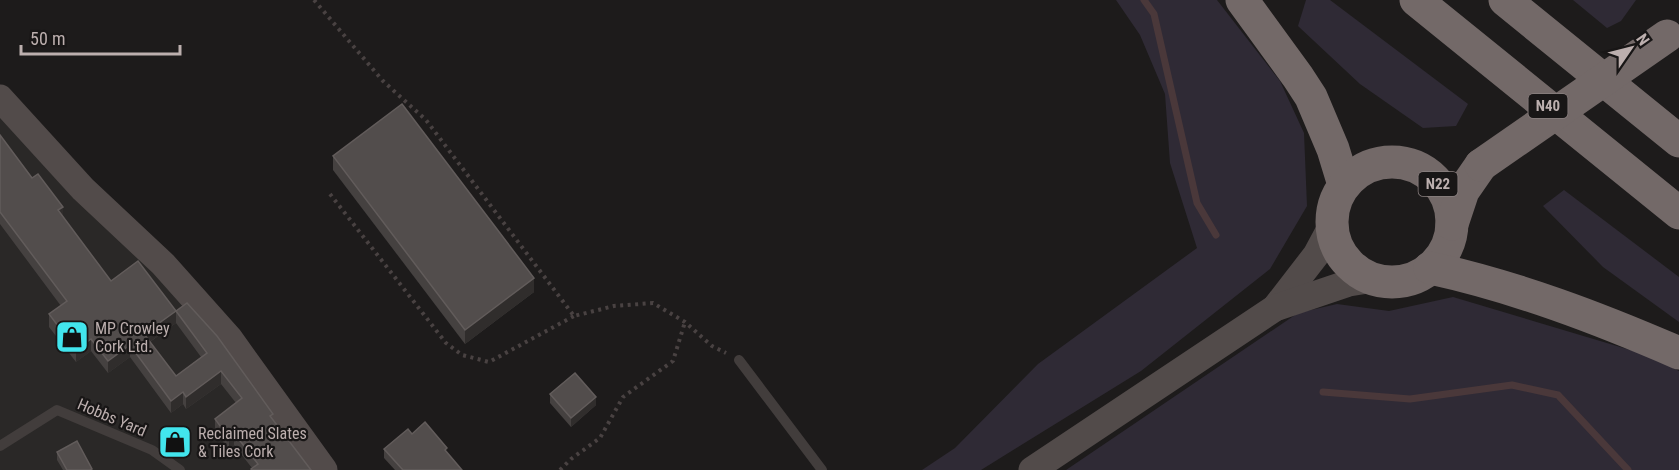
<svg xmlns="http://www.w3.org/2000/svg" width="1679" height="470" font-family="'Roboto Condensed',sans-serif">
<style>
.built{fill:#2a2827}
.green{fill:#2f2a35}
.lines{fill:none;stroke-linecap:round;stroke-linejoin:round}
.stream{stroke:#4a383a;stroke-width:7}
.path{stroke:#494242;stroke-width:4;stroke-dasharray:3 4.5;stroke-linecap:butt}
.lane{stroke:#423d3c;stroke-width:10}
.secondary{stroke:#524b4a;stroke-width:27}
.highway{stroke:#736968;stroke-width:33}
.highway-bridge{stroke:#736968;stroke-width:33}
.wall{fill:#454140;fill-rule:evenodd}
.shaded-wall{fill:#302d2c}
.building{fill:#524d4c;stroke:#625c5b;stroke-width:1.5;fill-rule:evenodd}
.labels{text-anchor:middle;stroke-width:4.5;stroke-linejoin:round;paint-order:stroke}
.shield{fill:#181616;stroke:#8b8180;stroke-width:1.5}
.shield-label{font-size:15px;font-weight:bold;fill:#bcafae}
.poi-label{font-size:16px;fill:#bcafae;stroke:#181616;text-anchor:start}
.street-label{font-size:16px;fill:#bcafae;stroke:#181616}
</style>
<rect width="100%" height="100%" fill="#1d1b1b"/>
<!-- built -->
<path class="built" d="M0 113 195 309 311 470H0Z"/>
<!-- green -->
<g class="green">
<path d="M1116 0H1217L1280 81 1304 133 1307 206 1270 269 1141 371 981 470H922L955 448 1038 364 1197 248 1170 163 1165 94 1140 35Z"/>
<path d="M1306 0H1330L1468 104 1456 126 1423 128 1360 84 1298 26Z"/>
<path d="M1573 0H1636L1621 21 1607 28Z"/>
<path d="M1564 190 1679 277V322L1603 267 1543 206Z"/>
<path d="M1453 297 1647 355 1679 371V470H1066L1298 313 1337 304 1389 311Z"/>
</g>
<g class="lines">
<!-- stream -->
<g class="stream">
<path d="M1144 0 1154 14 1197 203 1216 235"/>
<path d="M1323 392 1410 399 1512 385 1558 395 1628 470"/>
</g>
<!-- path -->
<g class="path">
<path d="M314 0 383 81 426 120 574 316 614 306 653 303 685 322 712 346 726 353"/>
<path d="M330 194 446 343 462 355 489 362 574 316"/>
<path d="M560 470 571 459 600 438 623 397 673 361 685 322"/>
</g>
<!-- lane -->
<g class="lane">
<path d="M739 360 822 470"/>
<path d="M0 446 57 410 152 450 180 470"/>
</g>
<!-- secondary -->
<g class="secondary">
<path d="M0 98 83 189 163 264 229 338 324 470"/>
<path d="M1275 308 1316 255 1331 227"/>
<path d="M1032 470 1275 308 1349 283 1374 279"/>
</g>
<!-- highway -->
<g class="highway">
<path d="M1242 0 1298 77 1311 97 1333 149 1344 185"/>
<path d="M1416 0 1679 213"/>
<path d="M1505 0 1679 141"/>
<circle cx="1392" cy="222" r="60"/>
<path d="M1452 224 1463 191 1481 165"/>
<path d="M1430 268C1517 287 1598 318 1679 353"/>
</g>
<!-- highway-bridge -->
<path class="highway-bridge" d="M1481 165 1667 36"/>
</g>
<!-- wall -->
<g class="wall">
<path d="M0 135 111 281 176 311 273 420 311 470H251L252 468 234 445 229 450 215 431V419L236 403 221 384 186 409 183 404 171 413 130 357 108 373 91 351 76 362 49 327V314L61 306 0 224ZM176 323 201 357 176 376 150 342Z"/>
<path d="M333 156 534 292 465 344 333 170Z"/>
<path d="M550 394 596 405 571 427 550 403Z"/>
<path d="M412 434 447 453 462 470H395L384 458V449Z"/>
<path d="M57 452 92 470H63L57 460Z"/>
</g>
<!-- shaded-wall -->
<g class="shaded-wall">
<path d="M63 207V219L58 210Z"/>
<path d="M534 278V292L465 344V330Z"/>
<path d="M176 311V323L144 346V334Z"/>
<path d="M91 339V351L76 362V350Z"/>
<path d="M130 345V357L108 373V361Z"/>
<path d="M221 371V384L186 409V397Z"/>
<path d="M183 392V404L171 413V401Z"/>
<path d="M596 397V405L571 427V418Z"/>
<path d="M234 433V445L229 450V438Z"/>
</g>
<!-- building -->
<g class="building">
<path d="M402 104 534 278 465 330 333 156Z"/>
<path d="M0 135 32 178 38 174 63 207 58 210 111 281 138 261 176 311 187 303 217 336 273 414 270 416 311 470H252L251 469 258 464 234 433 229 438 215 419 242 398 221 371 186 397 183 392 171 401 130 345 108 361 91 339 76 350 49 314 67 301 0 212ZM176 311 207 353 176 376 144 334Z"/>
<path d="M575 373 596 397 571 418 550 394Z"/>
<path d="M425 422 447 448 445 450 462 470H403L384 449 408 429 412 434Z"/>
<path d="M77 441 92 469 90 470H67L57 452Z"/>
</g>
<!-- icons -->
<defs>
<symbol id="shop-square" viewBox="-11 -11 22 22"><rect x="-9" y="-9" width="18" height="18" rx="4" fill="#42e5ed" stroke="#181616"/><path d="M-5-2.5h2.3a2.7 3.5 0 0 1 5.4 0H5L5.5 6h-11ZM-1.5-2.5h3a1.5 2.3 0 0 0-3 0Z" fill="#111"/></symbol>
</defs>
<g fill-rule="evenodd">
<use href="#shop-square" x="53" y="318" width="38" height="38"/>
<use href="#shop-square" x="156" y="423" width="38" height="38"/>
</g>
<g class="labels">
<!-- shield labels -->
<g class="shield">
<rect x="1528.5" y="94" width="39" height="24" rx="4.5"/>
<rect x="1418.5" y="172" width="39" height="24" rx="4.5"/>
</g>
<g class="shield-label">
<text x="1548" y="111">N40</text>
<text x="1438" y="189">N22</text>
</g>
<!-- poi labels -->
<g class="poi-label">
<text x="95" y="334">MP Crowley<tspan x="95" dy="18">Cork Ltd.</tspan></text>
<text x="198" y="439">Reclaimed Slates<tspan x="198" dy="18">&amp; Tiles Cork</tspan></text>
</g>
<!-- street labels -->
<g class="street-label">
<text transform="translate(112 417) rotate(23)" y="6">Hobbs Yard</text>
</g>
</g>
<!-- north arrow -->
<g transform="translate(1631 48) rotate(55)" stroke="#181616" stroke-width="4.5" paint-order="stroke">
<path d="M0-4.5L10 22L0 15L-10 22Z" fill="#bcafae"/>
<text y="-9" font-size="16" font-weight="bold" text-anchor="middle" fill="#bcafae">N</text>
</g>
<!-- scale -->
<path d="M21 45v9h159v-9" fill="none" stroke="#bcafae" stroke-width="3"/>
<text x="30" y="45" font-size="18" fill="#bcafae" stroke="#181616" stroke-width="4.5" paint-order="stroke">50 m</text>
</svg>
